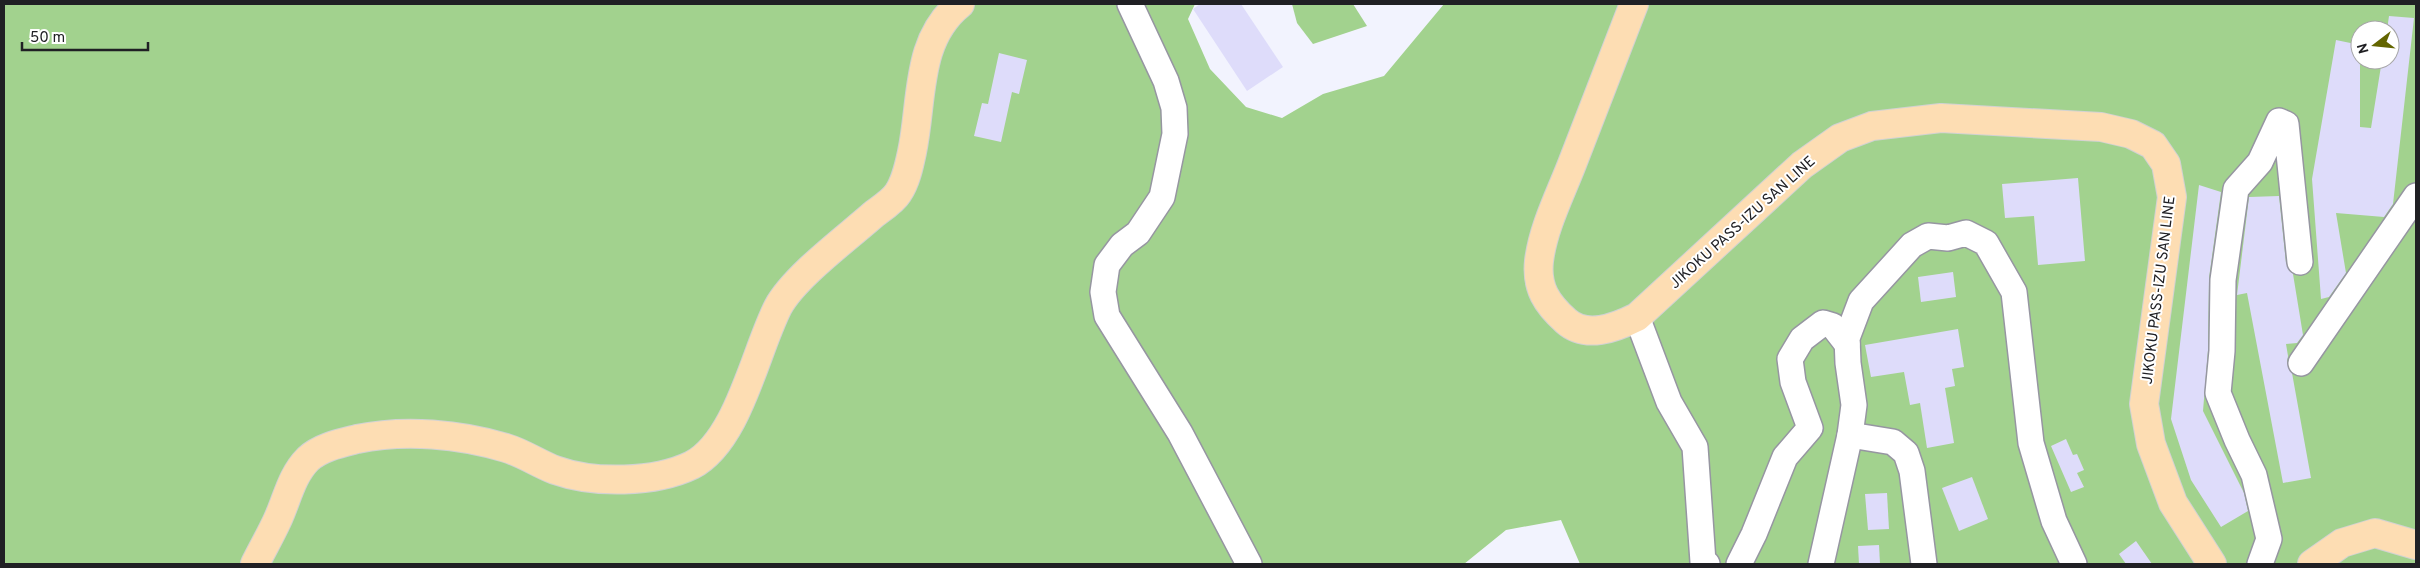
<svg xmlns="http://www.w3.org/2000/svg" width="2420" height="568" font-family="Overpass,sans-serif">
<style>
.forest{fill:#a2d28e;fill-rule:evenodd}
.building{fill:#dedcfa}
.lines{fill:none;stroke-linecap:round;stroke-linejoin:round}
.minor-casing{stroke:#9696a1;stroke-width:28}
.major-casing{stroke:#d2d2d3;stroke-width:30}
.minor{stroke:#fff;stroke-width:25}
.major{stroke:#fdddb3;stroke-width:28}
.labels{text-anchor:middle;stroke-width:4;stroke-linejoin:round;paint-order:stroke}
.street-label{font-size:15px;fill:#202024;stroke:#fff}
</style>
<rect width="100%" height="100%" fill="#f2f3fe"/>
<!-- forest -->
<g class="forest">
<path d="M4 4H1195L1188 19 1210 69 1246 107 1282 118 1323 94 1384 76 1444 4H2416V564H1580L1561 520 1506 530 1464 564H4ZM2360 30H2390V60H2360Z"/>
<path d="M1292 4H1353L1367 26 1313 44 1297 23Z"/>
</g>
<!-- building -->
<g class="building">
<path d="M1200 4H1241L1283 67 1247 91 1193 9Z"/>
<path d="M2389 16 2414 18 2393 204 2384 217 2336 213 2346 273 2329 297 2321 299 2312 179 2336 40 2360 45V127L2371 128 2382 60H2390V30H2387Z"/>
<path d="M999 53 1027 60 1019 94 1012 92 1001 142 974 136 982 103 988 104Z"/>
<path d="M2078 178 2085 261 2038 265 2034 216 2005 218 2002 184Z"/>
<path d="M2199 185 2221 192 2209 278 2208 350 2203 411 2244 493 2248 511 2221 527 2191 480 2171 419Z"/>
<path d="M2279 196 2286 263 2293 274 2303 335 2297 343 2286 344 2288 356 2287 362 2292 373 2311 478 2283 483 2247 293 2237 295 2249 197Z"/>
<path d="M1953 272 1956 297 1921 302 1918 277Z"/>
<path d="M1958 329 1964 367 1952 369 1955 386 1945 388 1954 443 1927 448 1920 403 1910 405 1904 372 1871 377 1865 345Z"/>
<path d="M2066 439 2073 455 2077 454 2084 470 2077 473 2084 487 2071 492 2051 446Z"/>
<path d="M1972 477 1988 519 1959 531 1942 488Z"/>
<path d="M1887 493 1889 529 1868 530 1865 494Z"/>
<path d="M2136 541 2152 564H2126L2119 554Z"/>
<path d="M1879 545 1880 564H1859L1858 546Z"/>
</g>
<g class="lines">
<defs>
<g id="minor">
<path d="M1130 4 1166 81 1174 108 1175 134 1162 197 1138 233 1122 245 1107 265 1103 292 1107 316 1180 433 1249 564"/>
<path d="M1637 317 1669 402 1695 447 1703 562 1707 564"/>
<path d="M2301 363 2416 196"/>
<path d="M1850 435 1893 442 1906 453 1912 471 1924 564"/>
<path d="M1739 564 1754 534 1785 457 1810 428 1793 382 1790 359 1802 339 1823 323 1833 326 1847 344"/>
<path d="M1821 564 1850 435 1854 405 1848 363 1847 338 1861 301 1912 245 1928 236 1948 238 1966 233 1986 243 2014 292 2031 443 2054 521 2074 564"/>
<path d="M2260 564 2269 539 2254 475 2237 440 2218 393 2222 351 2223 280 2236 189 2260 162 2279 121 2286 124 2300 262"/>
</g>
<g id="major">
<path d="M1634 4C1614 57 1593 110 1572 164 1560 195 1543 228 1539 261 1536 288 1547 304 1566 321 1586 339 1615 328 1637 317L1802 165 1840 138 1872 126 1941 118 2101 127 2131 134 2153 145 2166 164 2172 197 2144 404 2151 444 2173 503 2212 564"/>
<path d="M255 564C262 550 270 536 277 521 287 500 291 476 308 459 321 447 341 443 357 439 405 429 460 434 506 448 523 453 539 464 555 470 594 484 655 483 692 465 738 441 755 352 778 307 794 277 847 238 874 214 882 208 893 201 898 193 906 181 909 166 912 152 923 100 915 40 960 4"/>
<path d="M2312 564 2342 543 2375 533 2416 545"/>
</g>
</defs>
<!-- minor casing -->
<use href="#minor" class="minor-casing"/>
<!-- major casing -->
<use href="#major" class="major-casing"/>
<!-- minor -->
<use href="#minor" class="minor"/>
<!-- major -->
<use href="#major" class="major"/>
</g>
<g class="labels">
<!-- street labels -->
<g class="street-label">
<text transform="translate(1742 222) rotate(-42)" y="5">JIKOKU PASS-IZU SAN LINE</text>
<text transform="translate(2158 290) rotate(-83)" y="5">JIKOKU PASS-IZU SAN LINE</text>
</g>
</g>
<!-- border -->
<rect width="2420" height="568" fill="none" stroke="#202024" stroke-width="10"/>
<!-- north arrow -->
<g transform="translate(2375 45) rotate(254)"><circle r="24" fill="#ffffff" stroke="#a6a6a7"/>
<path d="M0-4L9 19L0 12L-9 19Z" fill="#636500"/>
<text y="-8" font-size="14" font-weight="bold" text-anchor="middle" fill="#202024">N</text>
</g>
<!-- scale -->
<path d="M22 42v8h126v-8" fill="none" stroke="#202024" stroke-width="2.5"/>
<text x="30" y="42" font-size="15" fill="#202024" stroke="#ffffff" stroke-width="4" paint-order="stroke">50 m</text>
</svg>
